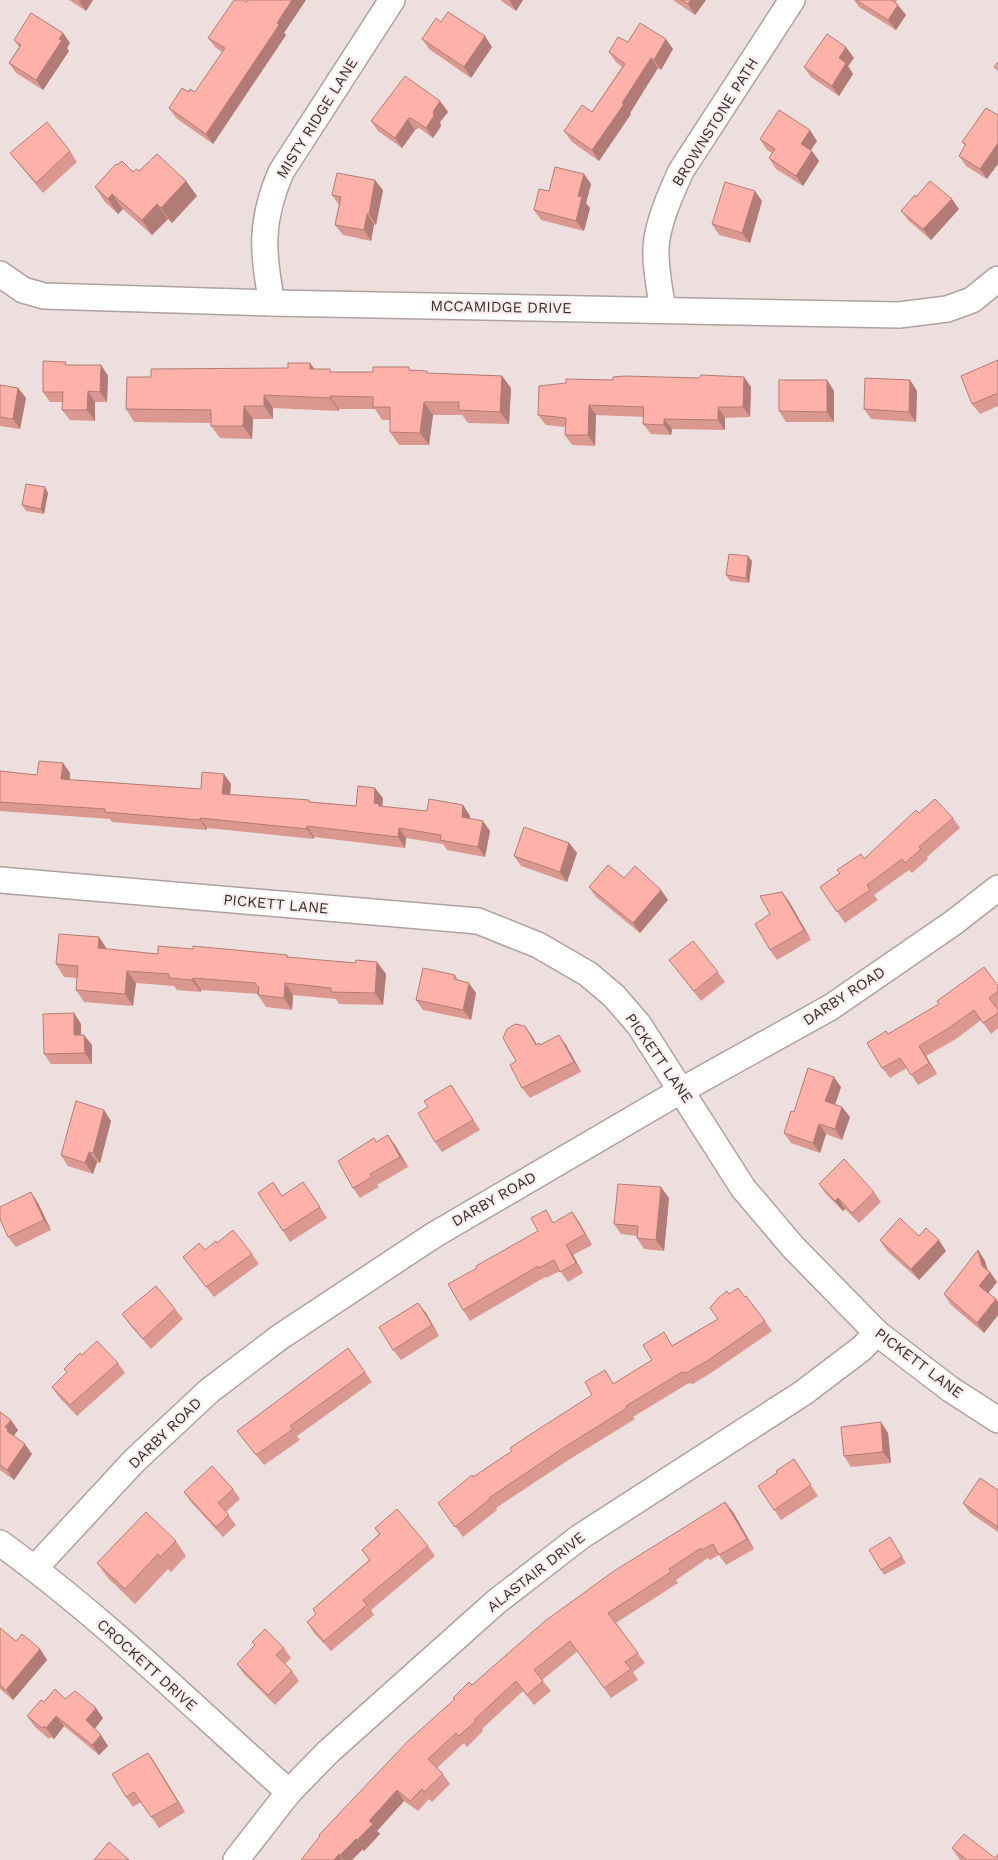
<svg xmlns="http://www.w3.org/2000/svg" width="998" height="1860" font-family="'Work Sans',sans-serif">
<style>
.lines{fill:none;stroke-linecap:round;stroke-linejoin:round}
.minor-casing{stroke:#aea1a0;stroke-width:28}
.minor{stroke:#fff;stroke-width:25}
.wall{fill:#da9891}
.shaded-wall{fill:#b27c76}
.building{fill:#feb1a9;stroke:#b27c76}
.labels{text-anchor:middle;stroke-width:4;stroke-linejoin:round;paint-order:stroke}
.street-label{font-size:15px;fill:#342f2e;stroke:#faecea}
</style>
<rect width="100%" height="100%" fill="#ecdfdd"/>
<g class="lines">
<defs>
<g id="minor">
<path d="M0 274 23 290 44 296 272 303 899 315 947 309 972 300 998 279"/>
<path d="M272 303C262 252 260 221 281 172L392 0"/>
<path d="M663 310C660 290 655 269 656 248 657 224 671 193 681 171L792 0"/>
<path d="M0 880 478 921 538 945 588 974 614 996 639 1025 743 1188 792 1246 877 1333 950 1389 998 1420"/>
<path d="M0 1543C103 1617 194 1708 289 1792"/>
<path d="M35 1568 134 1461 209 1391 280 1337 434 1235 682 1090 831 1007 953 923 998 888"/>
<path d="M236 1860 289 1792 328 1752 496 1602 580 1537 803 1393 861 1349 877 1333"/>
</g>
</defs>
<!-- minor casing -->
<use href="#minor" class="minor-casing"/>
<!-- minor -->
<use href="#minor" class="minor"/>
</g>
<!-- wall -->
<g class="wall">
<path d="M69 0H93L86 11Z"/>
<path d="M500 0H523L516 11Z"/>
<path d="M673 0H706L695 15Z"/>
<path d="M854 0H897L896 3 906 15 896 30 859 7Z"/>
<path d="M246 2 284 33 286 35 213 144 176 118 169 108 189 92H195L222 52 216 48 208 38Z"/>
<path d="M441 22 492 47 471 78 429 49 422 39Z"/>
<path d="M63 33 70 43 67 48 69 51 43 90 16 73 9 63 19 47 14 40Z"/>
<path d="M628 42 673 49 661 70 658 68 630 113 631 114 599 161 572 142 564 131 592 112 622 67 616 62 609 52Z"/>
<path d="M854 58 848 66 853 74 839 96 811 77 804 67Z"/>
<path d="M440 101 448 112 440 122 441 126 433 138 419 128 415 130 402 148 378 131 371 121Z"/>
<path d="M986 108 987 179 966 166 959 156 965 146 962 142Z"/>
<path d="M760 139 817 141 811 150 819 161 803 186 776 169 769 158 772 153 767 150Z"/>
<path d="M70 151 77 162 43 193 18 163 10 153Z"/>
<path d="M117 165 133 172 139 171 186 181 197 196 172 223 168 219 152 235 123 209 118 214 105 202 95 187Z"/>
<path d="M584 174 591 184 586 203 590 208 584 231 541 220 534 210 549 191Z"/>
<path d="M383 190 376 225 374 224 371 241 343 235 335 225 339 205 332 195Z"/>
<path d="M916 197 959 209 931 240 909 221 901 211Z"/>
<path d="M762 201 750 243 719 235 712 224Z"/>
<path d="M998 360V406L980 414 972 404Z"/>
<path d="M68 365H101L108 376 107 402H95V421L70 420 62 410 63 402H50L43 392Z"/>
<path d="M314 369 332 372H373L411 370 429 373 502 376 511 388 509 424 468 423 462 415H433L429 445H399L390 432V420H382L375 409H339V411L273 408V419H253L252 439 220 438 211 426V423L134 422 126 409 151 377Z"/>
<path d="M744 377 751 387 750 417 725 418V430L672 429 671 435 651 434 643 424 644 417 596 415 595 446 572 445 565 435V427L546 425 538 415 566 383 613 380 699 378Z"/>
<path d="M827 380 834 391V422H786L779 411Z"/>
<path d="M910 380 917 391 916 422 871 419 864 409Z"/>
<path d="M0 385 18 388 26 398 20 429 0 426Z"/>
<path d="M48 493 44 514 26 511 22 505Z"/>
<path d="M752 561 749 583 730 581 726 575Z"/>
<path d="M63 763 70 773V780L201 789 231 784 230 794 356 806 383 798 382 807 427 811 463 805 470 816V819L490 831 485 857 447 850 443 844 406 838 405 848 314 837V839L207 828V830L112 822 110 819 0 811V771L37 775Z"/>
<path d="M919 813 953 818 960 828 927 857 928 859 912 873 909 870 874 895 878 900 845 923 820 887 840 873 864 859Z"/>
<path d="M569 843 577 853 567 882 521 866 514 856Z"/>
<path d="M624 878 661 890 668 900 640 933 596 897 589 887Z"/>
<path d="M782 892 790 903 811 940 777 960 770 950V914Z"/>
<path d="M106 949 158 954 193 949 287 955 290 958 355 963 377 962 386 974 383 1005 339 1004 336 999 293 995 292 1010 266 1007 258 995V994L201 990V992L177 990 174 986 136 983 133 1006 84 1002 76 990 77 978 64 977 56 964Z"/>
<path d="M669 960 718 972 725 982 701 1001Z"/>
<path d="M455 975 458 980 476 993 471 1020 423 1010 416 1000Z"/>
<path d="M998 986V1007L997 1008 998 1010V1028L991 1034 981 1020 956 1039 926 1056 937 1074 918 1085 907 1068 890 1078 882 1068 888 1034Z"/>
<path d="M74 1013 81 1024V1035L92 1045V1064H51L44 1054Z"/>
<path d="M532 1036 537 1045 539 1043 540 1045H566L581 1072 530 1098 522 1088 516 1061Z"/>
<path d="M451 1085 480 1130 442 1152 435 1142 428 1107Z"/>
<path d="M841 1087 835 1104 842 1107 850 1117 842 1140 826 1134 820 1153 791 1143 784 1133 794 1112Z"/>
<path d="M111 1121 100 1163 97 1162 93 1174 68 1166 61 1155Z"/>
<path d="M377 1142 395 1145 408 1167 377 1185 379 1187 360 1198 353 1188Z"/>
<path d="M819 1184 874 1192 881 1202 859 1223 845 1209 843 1211 826 1194Z"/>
<path d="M311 1193 327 1218 290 1242 283 1231V1196Z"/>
<path d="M669 1198 664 1251 644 1249 637 1238V1236L621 1234 614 1224Z"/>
<path d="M38 1203 51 1230 16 1247 8 1237Z"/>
<path d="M572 1212 579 1222 592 1245 573 1255 583 1273 568 1282 560 1271 546 1278 545 1277 470 1321 463 1310 554 1222Z"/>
<path d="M919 1236 946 1251 919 1280 887 1251 880 1240Z"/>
<path d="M217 1243 252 1254 259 1264 214 1297 183 1257 205 1250Z"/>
<path d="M978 1250 985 1261 988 1270 997 1282 988 1293 996 1299 998 1302V1315L984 1333 951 1305 944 1294Z"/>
<path d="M729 1294 745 1297 765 1321 772 1331 714 1371 693 1384 689 1383 633 1417 635 1419 570 1459 496 1508 497 1510 463 1537 438 1503 473 1477 614 1384 652 1360 673 1345 718 1319Z"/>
<path d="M175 1309 183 1319 151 1349 130 1325 122 1314Z"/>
<path d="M426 1313 439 1336 401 1360 393 1350Z"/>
<path d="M348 1348 372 1382 297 1436 300 1440 264 1465 237 1431Z"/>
<path d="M82 1355 118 1363 125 1373 77 1416 59 1397 52 1387 67 1372Z"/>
<path d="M0 1412 18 1430 14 1436 32 1454 14 1480 0 1470Z"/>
<path d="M888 1433 891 1463 851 1467 844 1456Z"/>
<path d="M794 1459 818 1496 781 1520 758 1486 777 1473Z"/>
<path d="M233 1489 240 1499 226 1512 236 1525 223 1537 191 1502 184 1492Z"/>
<path d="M998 1490V1532L970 1513 963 1503Z"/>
<path d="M733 1512 754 1549 726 1565 719 1555 710 1560 708 1558 676 1580 678 1583 616 1623 645 1663 633 1672 638 1680 611 1698 578 1651 542 1680 551 1691 534 1705 523 1691 482 1729 483 1731 467 1747 464 1743 437 1768 443 1774 450 1784 432 1802 429 1799 418 1811 404 1801 377 1831 380 1834 364 1851 363 1849 352 1860H301L454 1700 453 1698Z"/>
<path d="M375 1528 428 1546 435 1556 371 1610 374 1615 331 1651 314 1633 307 1622 316 1614 313 1609 369 1560 362 1550 379 1534Z"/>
<path d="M176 1541 186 1556 171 1572 168 1569 135 1604 108 1578 97 1563Z"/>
<path d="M893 1542 906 1563 884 1575 881 1570Z"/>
<path d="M0 1628 16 1641 40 1649 47 1660 13 1700 0 1689Z"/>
<path d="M252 1642 284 1648 291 1658 285 1664 292 1671 299 1681 275 1705 244 1674 237 1664 255 1646Z"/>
<path d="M65 1699 103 1718 94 1729 108 1746 99 1755 64 1726 54 1739 51 1737 49 1739 35 1727 27 1716 44 1702Z"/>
<path d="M148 1753 185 1812 159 1828 141 1802 133 1807 126 1797Z"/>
<path d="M952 1848 995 1858 998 1860H960Z"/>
</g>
<!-- shaded-wall -->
<g class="shaded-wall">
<path d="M79 0H93L86 11 79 1Z"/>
<path d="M292 0H306L284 33 286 35 213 144 206 134Z"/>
<path d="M509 0H523L516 11Z"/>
<path d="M691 0H706L695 15 688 4Z"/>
<path d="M898 5 906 15 896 30 888 20Z"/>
<path d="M63 33 70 43 67 48 69 51 43 90 36 80Z"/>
<path d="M485 36 492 47 471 78 464 67Z"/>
<path d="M666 39 673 49 661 70 654 60Z"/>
<path d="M846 47 854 58 848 66 853 74 839 96 832 86 839 58Z"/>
<path d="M651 58 658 68 630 113 631 114 599 161 592 150Z"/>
<path d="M440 101 448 112 440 122 441 126 433 138 426 128 433 112Z"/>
<path d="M408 119 415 130 402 148 395 138Z"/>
<path d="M810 130 817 141 808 154 801 144Z"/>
<path d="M998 143V164L987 179 980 169Z"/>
<path d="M812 151 819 161 803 186 796 176Z"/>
<path d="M584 174 591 184 586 203 590 208 584 231 576 221 578 196Z"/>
<path d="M375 180 383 190 376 225 369 214Z"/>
<path d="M186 181 197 196 172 223 161 208Z"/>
<path d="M755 191 762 201 750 243 742 233Z"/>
<path d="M112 194 123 209 118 214 108 199Z"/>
<path d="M952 199 959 209 931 240 923 229Z"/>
<path d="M157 204 168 219 152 235 142 220Z"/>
<path d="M367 214 374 224 371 241 364 230Z"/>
<path d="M310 363 319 375 310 369Z"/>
<path d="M101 365 108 376 107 402 100 392Z"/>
<path d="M502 376 511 388 509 424 500 412Z"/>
<path d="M744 377 751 387 750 417 743 407Z"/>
<path d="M827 380 834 391V422L827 412Z"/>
<path d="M910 380 917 391 916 422 909 412Z"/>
<path d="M18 388 26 398 20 429 13 419Z"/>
<path d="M88 391 95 402V421L87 410Z"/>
<path d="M264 395 273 408V419L264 406Z"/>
<path d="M330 396 339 409V411L330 398Z"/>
<path d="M424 402 433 415 429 445 420 433Z"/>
<path d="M589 405 596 415 595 446 588 435Z"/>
<path d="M244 406 253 419 252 439 243 426Z"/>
<path d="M718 407 725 418V430L718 420Z"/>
<path d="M664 419 672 429 671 435 664 425Z"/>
<path d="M45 487 48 493 44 514 41 509Z"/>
<path d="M748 556 752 561 749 583 746 578Z"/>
<path d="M63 763 70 773 69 790 61 779Z"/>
<path d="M224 774 231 784 229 804 222 794Z"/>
<path d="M375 788 383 798 382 808 374 803Z"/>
<path d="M463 805 470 816 469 828 462 817Z"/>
<path d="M200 818 207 828V830L200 820Z"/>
<path d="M483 821 490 831 485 857 478 847Z"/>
<path d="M307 826 314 837V839L307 829Z"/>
<path d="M399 828 406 838 405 848 398 837Z"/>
<path d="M569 843 577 853 567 882 560 872Z"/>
<path d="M661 890 668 900 640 933 633 923Z"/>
<path d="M782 892 790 903 811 940 804 930Z"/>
<path d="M99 937 107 949 98 948Z"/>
<path d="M377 962 386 974 383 1005 375 993Z"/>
<path d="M127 971 136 983 133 1006 125 994Z"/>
<path d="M193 978 201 990V992L192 980Z"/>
<path d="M285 983 293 995 292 1010 284 998Z"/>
<path d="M469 983 476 993 471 1020 463 1010Z"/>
<path d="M74 1013 81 1024V1045L74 1035Z"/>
<path d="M525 1026 532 1036 543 1056 536 1045Z"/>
<path d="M84 1035 92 1045V1064L85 1053Z"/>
<path d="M559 1035 566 1045 581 1072 574 1062Z"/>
<path d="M919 1046 926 1056 937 1074 929 1063Z"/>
<path d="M834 1077 841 1087 833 1111 825 1101Z"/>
<path d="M842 1107 850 1117 842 1140 835 1129Z"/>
<path d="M104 1110 111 1121 100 1163 93 1153Z"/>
<path d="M819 1124 826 1134 820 1153 813 1143Z"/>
<path d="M388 1135 395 1145 408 1167 400 1157Z"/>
<path d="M89 1152 97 1162 93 1174 85 1163Z"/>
<path d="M661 1187 669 1198 664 1251 656 1240Z"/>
<path d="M31 1192 38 1203 51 1230 44 1220Z"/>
<path d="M838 1198 845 1209 843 1211 835 1201Z"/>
<path d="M572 1212 579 1222 592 1245 585 1234Z"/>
<path d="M939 1240 946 1251 919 1280 911 1269Z"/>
<path d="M566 1245 573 1255 583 1273 576 1263Z"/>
<path d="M978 1250 985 1261 988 1273 990 1272 997 1282 986 1296 979 1286 982 1266Z"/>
<path d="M996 1299 998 1302V1315L984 1333 977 1323Z"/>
<path d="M418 1303 426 1313 439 1336Z"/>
<path d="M11 1420 18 1430 13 1436 7 1431 5 1427Z"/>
<path d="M881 1422 888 1433 891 1463 883 1452Z"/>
<path d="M25 1444 32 1454 14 1480 7 1470Z"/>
<path d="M725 1502 733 1512 754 1549 747 1539Z"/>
<path d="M40 1649 47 1660 13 1700 6 1690Z"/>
<path d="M96 1708 103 1718 93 1731 86 1720Z"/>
<path d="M56 1716 64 1726 54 1739 46 1728Z"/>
<path d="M101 1735 108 1746 99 1755 92 1745Z"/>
<path d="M148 1753 155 1763 185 1812 178 1802Z"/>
<path d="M397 1790 404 1801 377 1831 380 1834 364 1851 357 1840 369 1821Z"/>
<path d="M356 1839 363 1849 352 1860H344L340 1855Z"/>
<path d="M339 1854 343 1860H334Z"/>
</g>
<!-- building -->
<g class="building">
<path d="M234 0H243L246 2 247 0H292L277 23 279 25 206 134 169 108 182 88 189 92 190 89 195 92 225 48 208 38Z"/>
<path d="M681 0H691L688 4Z"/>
<path d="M856 0H892L898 5 888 20Z"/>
<path d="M448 12 485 36 464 67 422 39 436 18 441 22Z"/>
<path d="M31 13 63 33 59 39 62 40 36 80 9 63 21 45 14 40Z"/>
<path d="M640 23 666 39 654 60 651 58 622 103 624 104 592 150 564 131 582 105 592 112 625 64 609 52 618 37 628 42Z"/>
<path d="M827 34 846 47 839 58 846 63 832 86 804 67Z"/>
<path d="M998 62V70L994 67Z"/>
<path d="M405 76 440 101 433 112 434 116 426 128 411 118 408 119 395 138 371 121Z"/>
<path d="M986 108 998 115V143L980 169 959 156 966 144 962 142Z"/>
<path d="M779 110 810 130 801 144 812 151 796 176 769 158 775 149 760 139Z"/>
<path d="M47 122 70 151 36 183 10 153Z"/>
<path d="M157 154 186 181 161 208 157 204 142 220 112 194 108 199 95 187 116 164 117 165 122 161 133 172 136 169 139 171Z"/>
<path d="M555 167 584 174 578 196 582 197 576 221 534 210 539 189 549 191Z"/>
<path d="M337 173 375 180 369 214H367L364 230 335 225 341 197 332 195Z"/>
<path d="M930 181 952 199 923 229 901 211 915 195 916 197Z"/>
<path d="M725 182 755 191 742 233 712 224Z"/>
<path d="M998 360V393L972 404 961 376Z"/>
<path d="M43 361 66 362 65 365H101L100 392 88 391 87 410H62L63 392H43Z"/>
<path d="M288 363H310V369H330V372H373V367H409V370L427 371V373L502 376 500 412 459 410V402H424L420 433 390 432V407H373V397L330 396V398L264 395V406H244L243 426H211V410L126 409 127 377H151V369L288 368Z"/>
<path d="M701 375 744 377 743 407H718V420L664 419V425L643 424 644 407 589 405 588 435H565L566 418 538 415 539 386 566 383V379L613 380V377L625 376 699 378Z"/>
<path d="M865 378 910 380 909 412 864 409Z"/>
<path d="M779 380H827V412L779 411Z"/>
<path d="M0 385 18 388 13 419 0 417Z"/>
<path d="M26 484 45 487 41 509 22 505Z"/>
<path d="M729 554 748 556 746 578 726 575Z"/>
<path d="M39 761 63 763 61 779 201 789 202 772 224 774 222 794 309 800V802L356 806 358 786 375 788 374 803 379 804V806L427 811 429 799 463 805 462 817 483 821 478 847 440 840 441 835 399 828 398 837 307 826V829L200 818V820L105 812V809L0 802V771L37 775Z"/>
<path d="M935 799 953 818 919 847 921 849 905 863 902 859 867 885 870 890 837 912 820 887 840 873 837 870 861 854 864 859 916 810 919 813Z"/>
<path d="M524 827 569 843 560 872 514 856Z"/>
<path d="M608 865 624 878 635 866 661 890 633 923 589 887Z"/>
<path d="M782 892 804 930 770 950 755 924 770 914 760 896Z"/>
<path d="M59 934 99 937 98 948 158 954V946L193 949V946L287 955V957L355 963 356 960 377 962 375 993 331 992V988L285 983 284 998 258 995 259 987 256 986V983L193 978 192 980 169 978V974L127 971 125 994 76 990 78 966 56 964Z"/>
<path d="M693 941 718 972 694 991 669 960Z"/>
<path d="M984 967 998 986V991L989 998 998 1010V1013L983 1023 974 1010 949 1028 919 1046 929 1063 911 1075 900 1058 882 1068 867 1043 886 1031 888 1034 939 1004 937 1001Z"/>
<path d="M423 968 455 975 454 979 469 983 463 1010 416 1000Z"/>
<path d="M74 1013V1035H84L85 1053 44 1054 43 1014Z"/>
<path d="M515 1024 525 1026 536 1045 539 1043 540 1045 559 1035 574 1062 522 1088 510 1065 516 1061 503 1038 507 1029Z"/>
<path d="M808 1068 834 1077 825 1101 842 1107 835 1129 819 1124 813 1143 784 1133 791 1111 794 1112Z"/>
<path d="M451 1085 473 1120 435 1142 418 1113 428 1107 424 1101Z"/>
<path d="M76 1101 104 1110 93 1153 89 1152 85 1163 61 1155Z"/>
<path d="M388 1135 400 1157 370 1174 372 1177 353 1188 338 1161 374 1138 376 1142Z"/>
<path d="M844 1159 874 1192 852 1213 838 1198 835 1201 819 1184Z"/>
<path d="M273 1182 282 1196 303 1182 320 1207 283 1231 258 1193Z"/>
<path d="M618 1184 661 1187 656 1240 637 1238 638 1226 614 1224Z"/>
<path d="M31 1192 44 1220 8 1237 0 1219V1207Z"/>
<path d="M546 1210 553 1223 572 1212 585 1234 566 1245 576 1263 560 1272 554 1260 539 1268 538 1266 463 1310 448 1284 477 1268 476 1266 538 1231 531 1218Z"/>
<path d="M900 1218 919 1236 926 1228 939 1240 911 1269 880 1240Z"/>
<path d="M233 1230 252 1254 206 1287 183 1257 199 1243 205 1250 216 1241 217 1243Z"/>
<path d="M978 1250 982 1266 990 1272 979 1286 996 1299 977 1323 944 1294Z"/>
<path d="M156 1286 175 1309 143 1339 122 1314Z"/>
<path d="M738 1288 745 1297 746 1296 765 1321 707 1361 686 1373 682 1372 626 1406 627 1408 563 1448 489 1498 490 1499 455 1527 438 1503 472 1475 473 1477 512 1451 510 1448 528 1436 592 1395 585 1382 605 1370 613 1384 652 1360 643 1345 664 1332 672 1346 718 1319 710 1308 718 1298 727 1291 729 1294Z"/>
<path d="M418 1303 432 1325 393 1350 379 1327Z"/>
<path d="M97 1341 118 1363 70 1405 52 1387 67 1372 64 1369 80 1353 82 1355Z"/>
<path d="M348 1348 365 1372 290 1426 293 1429 256 1455 237 1431Z"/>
<path d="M0 1412 11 1420 5 1427 8 1429 7 1431 25 1444 7 1470 0 1465Z"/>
<path d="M881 1422 883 1452 844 1456 841 1427Z"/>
<path d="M794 1459 811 1485 774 1510 758 1486 777 1473 776 1471Z"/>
<path d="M212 1466 233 1489 218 1503 229 1515 216 1527 184 1492Z"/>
<path d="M980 1478 998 1490V1527L963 1503Z"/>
<path d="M725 1502 747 1539 719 1555 713 1544 702 1550 701 1548 669 1569 671 1572 608 1613 638 1653 625 1662 631 1669 604 1688 570 1641 534 1670 543 1681 527 1695 516 1681 474 1720 476 1721 459 1736 456 1733 428 1759 443 1774 424 1792 422 1789 410 1801 397 1790 369 1821 373 1824 357 1840 356 1839 340 1855 339 1854 334 1860H301L320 1836 319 1835 409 1740 455 1699 453 1698 469 1682 472 1685 545 1621 614 1571Z"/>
<path d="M397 1509 428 1546 363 1600 367 1605 324 1641 307 1622 316 1614 313 1609 370 1560 362 1550 380 1534 375 1528Z"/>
<path d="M146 1512 176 1541 160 1557 158 1554 125 1589 97 1563Z"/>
<path d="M890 1537 902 1557 881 1570 869 1550Z"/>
<path d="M0 1628 16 1641 22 1634 40 1649 6 1690 0 1685Z"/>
<path d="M265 1629 284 1648 276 1655 292 1671 268 1695 237 1664 255 1645 252 1642Z"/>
<path d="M55 1689 65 1699 75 1691 96 1708 86 1720 101 1735 92 1745 56 1716 46 1728 44 1726 42 1728 27 1716 41 1700 44 1702Z"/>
<path d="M148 1753 178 1802 151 1817 134 1792 126 1797 112 1774Z"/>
<path d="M964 1834 995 1858 998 1854V1860H967L952 1848Z"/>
<path d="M109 1842 129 1860H94Z"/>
</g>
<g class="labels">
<!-- street labels -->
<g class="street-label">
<text transform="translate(317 118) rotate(-58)" y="5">MISTY RIDGE LANE</text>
<text transform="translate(715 122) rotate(-58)" y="5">BROWNSTONE PATH</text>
<text transform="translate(501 307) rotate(1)" y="5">MCCAMIDGE DRIVE</text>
<text transform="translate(276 904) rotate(5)" y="5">PICKETT LANE</text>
<text transform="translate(844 996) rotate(-33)" y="5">DARBY ROAD</text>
<text transform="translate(659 1058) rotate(55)" y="5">PICKETT LANE</text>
<text transform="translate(494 1199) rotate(-30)" y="5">DARBY ROAD</text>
<text transform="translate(919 1363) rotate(37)" y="5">PICKETT LANE</text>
<text transform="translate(165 1433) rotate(-44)" y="5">DARBY ROAD</text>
<text transform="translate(536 1572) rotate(-38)" y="5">ALASTAIR DRIVE</text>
<text transform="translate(147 1665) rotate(42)" y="5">CROCKETT DRIVE</text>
</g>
</g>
</svg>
